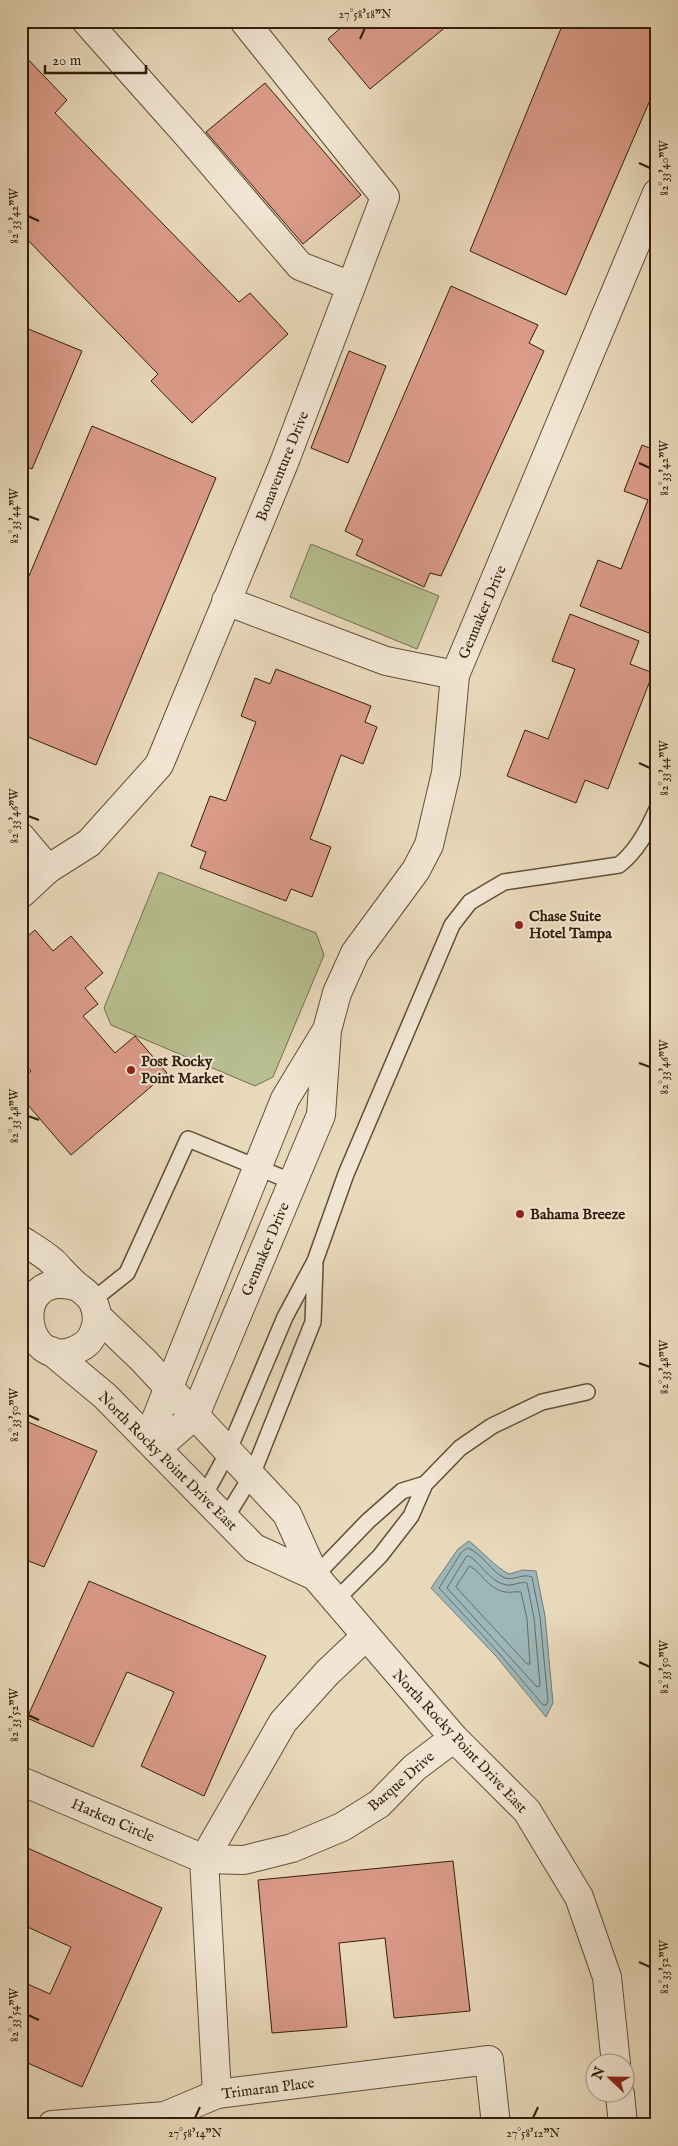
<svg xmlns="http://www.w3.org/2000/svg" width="678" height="2146" font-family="'IM FELL English',serif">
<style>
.green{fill:#b7bf90;stroke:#746f4d}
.water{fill:#9cb7ba;stroke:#727a74}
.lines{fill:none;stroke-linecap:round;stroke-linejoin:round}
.shore{stroke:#676b62;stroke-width:1}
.building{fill:#db9b89;stroke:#321f0a}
.service-casing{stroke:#604e36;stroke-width:18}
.minor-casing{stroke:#604e36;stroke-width:30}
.service{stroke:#f1e6d3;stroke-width:15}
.minor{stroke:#f1e6d3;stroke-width:28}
.ticks{fill:none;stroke:#321f0a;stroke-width:2}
.poi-dot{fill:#8f2418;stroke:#f1e6d3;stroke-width:2}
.labels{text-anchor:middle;stroke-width:4;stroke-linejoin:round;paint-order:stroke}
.street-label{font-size:15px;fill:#321f0a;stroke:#f1e6d3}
.poi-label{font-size:15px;font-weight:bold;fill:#321f0a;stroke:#f1e6d3;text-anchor:start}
.neatline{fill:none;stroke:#321f0a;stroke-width:2}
.ticks-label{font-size:12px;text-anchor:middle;fill:#321f0a}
</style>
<rect width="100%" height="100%" fill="#e9d9bb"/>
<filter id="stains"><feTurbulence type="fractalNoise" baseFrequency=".004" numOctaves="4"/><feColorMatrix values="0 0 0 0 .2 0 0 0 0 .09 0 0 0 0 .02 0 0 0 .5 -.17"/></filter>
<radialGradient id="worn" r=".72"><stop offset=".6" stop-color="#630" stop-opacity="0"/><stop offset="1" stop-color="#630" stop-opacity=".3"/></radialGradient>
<!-- green -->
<g class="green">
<path d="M311 544 439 596 417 649 290 597Z"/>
<path d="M159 872 316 933 324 955 273 1077 255 1086 111 1025 104 1008Z"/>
</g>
<!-- water -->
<path class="water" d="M469 1541C483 1552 494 1566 509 1574L523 1570 536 1571 545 1616 553 1703 546 1717 495 1655 431 1588 458 1549Z"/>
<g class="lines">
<!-- shore -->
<g class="shore">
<path d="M468 1548C483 1554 490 1571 505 1578 514 1581 523 1573 532 1577L540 1617 548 1701 546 1705H543L498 1652 439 1588 461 1553Z"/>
<path d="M469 1556C482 1564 491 1583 507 1585 514 1586 520 1581 527 1583L534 1618 540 1684 539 1687 536 1686 447 1588 466 1557Z"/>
<path d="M470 1566C483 1574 488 1589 505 1592 511 1593 516 1591 521 1592L527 1619 530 1664H527L456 1587Z"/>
</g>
</g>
<!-- building -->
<g class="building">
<path d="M342 21H453L370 89 328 39 344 25Z"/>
<path d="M564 21H652L657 23V84L566 295 470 251Z"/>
<path d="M21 52 67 100 55 113 239 302 250 293 288 334 192 423 151 381 158 374 21 233Z"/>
<path d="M265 83 361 195 303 244 206 132Z"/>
<path d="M451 286 538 325 529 343 544 351 441 576 430 573 424 587 356 555 363 540 345 531Z"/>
<path d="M21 326 82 351 32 469 21 464Z"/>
<path d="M349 351 386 366 348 463 311 448Z"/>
<path d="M92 426 216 478 96 765 21 734V595Z"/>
<path d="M642 445 657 451V613L649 633 580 606 598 560 621 569 648 500 624 491Z"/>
<path d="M570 614 639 641 630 664 653 673 608 789 585 780 576 803 507 776 525 730 548 739 575 669 552 661Z"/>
<path d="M276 669 371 706 365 722 377 727 363 764 341 755 310 839 331 847 312 897 291 889 286 901 200 868 206 852 191 846 210 796 226 801 256 722 241 716 255 678 270 684Z"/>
<path d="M35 930 53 951 71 936 103 973 85 988 98 1004 83 1016 115 1053 135 1036 167 1073 71 1155 21 1097V1079L31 1071 21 1060V942Z"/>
<path d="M21 1419 97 1451 44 1567 21 1558Z"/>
<path d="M89 1581 266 1656 204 1796 141 1766 174 1692 127 1672 93 1747 27 1718Z"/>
<path d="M23 1846 162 1908 82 2087 21 2060V1981L50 1994 71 1947 21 1924Z"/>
<path d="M453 1861 470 2011 394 2018 385 1938 339 1943 347 2027 272 2033 258 1880Z"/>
</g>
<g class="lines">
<defs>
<g id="service">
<path d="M93 1300 127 1273 188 1139 293 1182"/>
<path d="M204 1496 228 1452 285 1317 315 1261 346 1174 452 925 470 902 504 882 619 865C637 851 648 830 657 809"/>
<path d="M225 1519 252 1475 313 1322 315 1265"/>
<path d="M315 1576 368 1521 402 1491 425 1484"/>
<path d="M336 1600 380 1556 411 1516 425 1484 460 1448 492 1426 542 1402 587 1392"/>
</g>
<g id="minor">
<path d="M86 21 191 139 300 266 351 286"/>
<path d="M226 601 386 661 455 675"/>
<path d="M21 837 48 869"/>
<path d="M21 894 48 869 89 843 159 765 284 463 385 197 244 21"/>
<path d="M21 1240C32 1247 43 1253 53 1262 61 1270 68 1279 77 1286 83 1291 90 1295 93 1302 98 1312 98 1322 94 1332 92 1337 88 1343 83 1346 22 1384 4 1264 78 1287"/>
<path d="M97 1316 143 1360 287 1514 315 1576 454 1738 527 1811 579 1897 607 1977 616 2064"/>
<path d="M51 1351 105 1396 254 1548 315 1576"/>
<path d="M148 1439 285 1099 325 1033"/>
<path d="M157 1448 195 1415 321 1115 327 1030 337 993 355 953 416 870 429 845 446 773 455 675 657 193"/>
<path d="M21 1781 204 1859 244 1860 292 1848 342 1827 379 1804 414 1768 454 1738"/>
<path d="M217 2094 204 1859 283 1722 327 1673 365 1637"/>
<path d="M620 2094 623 2125"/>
<path d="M52 2125 165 2116 217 2094 489 2060 496 2125"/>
</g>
</defs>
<!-- service casing -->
<use href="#service" class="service-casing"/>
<!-- minor casing -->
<use href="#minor" class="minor-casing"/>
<!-- service -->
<use href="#service" class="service"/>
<!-- minor -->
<use href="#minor" class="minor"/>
</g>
<!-- ticks -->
<path class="ticks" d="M360 39 365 28M639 163 650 168M28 216 39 221M639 463 650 468M28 516 39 520M639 763 650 768M28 816 39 820M639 1063 650 1067M28 1116 39 1120M639 1363 650 1367M28 1415 39 1420M639 1662 650 1667M28 1715 39 1720M639 1962 650 1967M28 2015 39 2020M195 2118 200 2107M533 2118 538 2107"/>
<!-- markers -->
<g class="poi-dot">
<circle cx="519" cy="925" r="5"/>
<circle cx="131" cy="1070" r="5"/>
<circle cx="520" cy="1214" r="5"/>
</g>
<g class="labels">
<!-- street labels -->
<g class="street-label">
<text transform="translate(282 466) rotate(-68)" y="5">Bonaventure Drive</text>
<text transform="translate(482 612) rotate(-67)" y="5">Gennaker Drive</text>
<text transform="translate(265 1249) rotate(-67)" y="5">Gennaker Drive</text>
<text transform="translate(168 1461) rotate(45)" y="5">North Rocky Point Drive East</text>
<text transform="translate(460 1741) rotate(47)" y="5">North Rocky Point Drive East</text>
<text transform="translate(401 1781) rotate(-41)" y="5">Barque Drive</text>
<text transform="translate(113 1820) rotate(23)" y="5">Harken Circle</text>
<text transform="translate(268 2088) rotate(-7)" y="5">Trimaran Place</text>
</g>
<!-- poi labels -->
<g class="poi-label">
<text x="529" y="921">Chase Suite<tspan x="529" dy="17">Hotel Tampa</tspan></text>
<text x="141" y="1066">Post Rocky<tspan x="141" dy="17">Point Market</tspan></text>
<text x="530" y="1219">Bahama Breeze</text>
</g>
</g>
<!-- margin -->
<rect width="678" height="2146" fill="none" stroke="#e9d9bb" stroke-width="55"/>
<!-- north arrow -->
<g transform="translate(610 2078) rotate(292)"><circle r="24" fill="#f1e6d3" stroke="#a59683"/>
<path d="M0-4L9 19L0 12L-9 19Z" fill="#8f2418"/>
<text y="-8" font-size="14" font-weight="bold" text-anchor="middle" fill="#321f0a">N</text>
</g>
<!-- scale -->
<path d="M45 65v8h101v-8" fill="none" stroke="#321f0a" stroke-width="2.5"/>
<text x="52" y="65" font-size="15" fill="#321f0a" stroke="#f1e6d3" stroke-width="4" paint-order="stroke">20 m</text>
<rect x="28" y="28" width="622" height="2090" class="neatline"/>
<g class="ticks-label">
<text x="365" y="18">27°58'18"N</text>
<text transform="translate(664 168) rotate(-90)" y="4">82°33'40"W</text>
<text transform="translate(14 216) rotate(-90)" y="4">82°33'42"W</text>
<text transform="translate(664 468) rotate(-90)" y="4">82°33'42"W</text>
<text transform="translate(14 516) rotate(-90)" y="4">82°33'44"W</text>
<text transform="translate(664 768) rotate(-90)" y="4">82°33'44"W</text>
<text transform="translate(14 816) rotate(-90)" y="4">82°33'46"W</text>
<text transform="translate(664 1067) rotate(-90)" y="4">82°33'46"W</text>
<text transform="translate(14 1116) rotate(-90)" y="4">82°33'48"W</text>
<text transform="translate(664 1367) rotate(-90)" y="4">82°33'48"W</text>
<text transform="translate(14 1415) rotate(-90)" y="4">82°33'50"W</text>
<text transform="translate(664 1667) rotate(-90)" y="4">82°33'50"W</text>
<text transform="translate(14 1715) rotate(-90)" y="4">82°33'52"W</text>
<text transform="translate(664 1967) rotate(-90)" y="4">82°33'52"W</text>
<text transform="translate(14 2015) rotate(-90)" y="4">82°33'54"W</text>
<text x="195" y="2137">27°58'14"N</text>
<text x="533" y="2137">27°58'12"N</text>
</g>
<rect width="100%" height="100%" filter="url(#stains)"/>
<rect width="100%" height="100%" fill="url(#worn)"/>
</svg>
